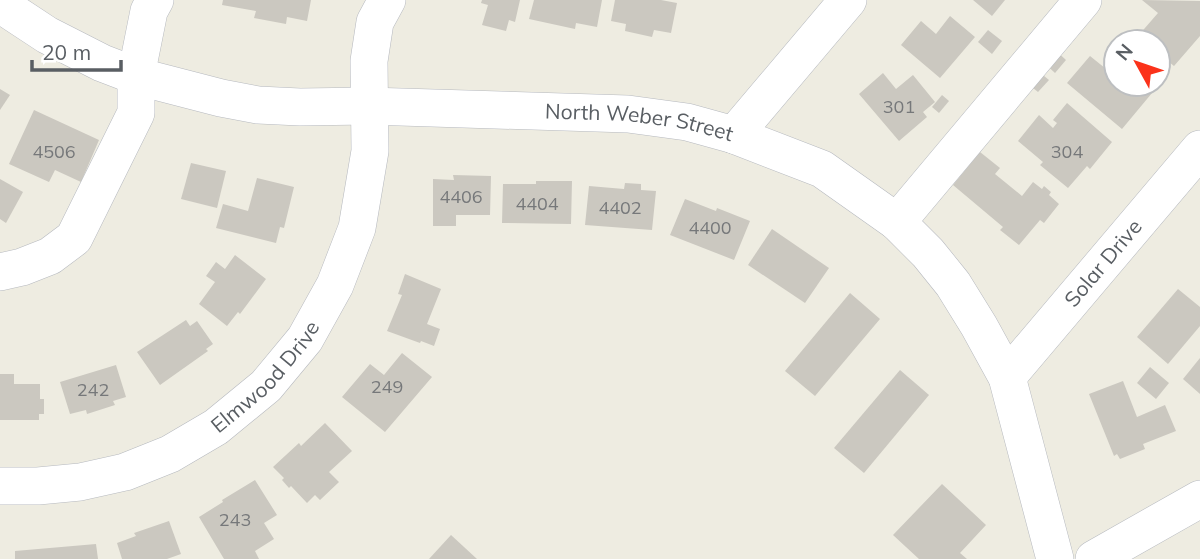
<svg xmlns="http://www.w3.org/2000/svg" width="1200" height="559" font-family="Mulish,sans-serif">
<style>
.building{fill:#cbc8c0}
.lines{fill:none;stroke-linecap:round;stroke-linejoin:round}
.minor-casing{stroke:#b6b9bf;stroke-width:38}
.minor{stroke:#fff;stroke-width:37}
.labels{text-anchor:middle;stroke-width:6;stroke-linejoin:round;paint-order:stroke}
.number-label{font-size:18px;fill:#76787a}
.street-label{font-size:21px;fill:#595e63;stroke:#fff}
</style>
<rect width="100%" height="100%" fill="#eeece1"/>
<!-- building -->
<g class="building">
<path d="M223 0H311L307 21 287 17 286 24 254 18 256 11 222 5Z"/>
<path d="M482 0H520L515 22 509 20 506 31 482 25 488 5 481 3Z"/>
<path d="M534 0H602L597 27 576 23 575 29 529 19Z"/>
<path d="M615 0H661L677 3 671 33 654 30 652 37 625 31 626 24 611 21Z"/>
<path d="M973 0H1005L992 16Z"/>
<path d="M1142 0 1200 1V36L1174 66 1158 53V42H1145L1138 36 1158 13Z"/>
<path d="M950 16 975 37 940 78 901 45 921 21 936 34Z"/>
<path d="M988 30 1002 41 992 54 978 42Z"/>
<path d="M1114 44 1116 46V65L1104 56Z"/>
<path d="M1054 49 1066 60 1055 73 1043 62Z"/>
<path d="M1090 56 1116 77V84H1154L1157 87 1122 129 1067 83Z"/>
<path d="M1038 71 1049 80 1038 92 1028 84Z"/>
<path d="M883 73 896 89 913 75 935 102 923 112 927 117 899 141 859 94Z"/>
<path d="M0 89 10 95 0 110Z"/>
<path d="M942 95 949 101 939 113 932 107Z"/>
<path d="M1067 103 1112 142 1090 169 1087 166 1068 188 1040 165 1043 162 1018 141 1039 115 1053 128 1057 123 1053 120Z"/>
<path d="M34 110 99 140 81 182 55 170 49 182 9 164Z"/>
<path d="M980 152 1000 168 995 174 1022 196 1033 182 1042 189 1044 186 1051 192 1049 195 1059 204 1044 223 1040 220 1019 245 1000 230 1003 227 953 185Z"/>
<path d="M191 163 226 171 217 208 181 199Z"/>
<path d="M453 175 491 176 490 215H456V226H433V179L454 180Z"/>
<path d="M257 178 294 187 284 228 280 227 276 243 216 228 223 204 248 211Z"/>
<path d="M0 179 23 192 6 223 0 219Z"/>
<path d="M536 181H572L571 224 502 223 503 184H536Z"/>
<path d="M625 183 641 184V190L656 191 652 230 585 225 589 186 624 189Z"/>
<path d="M685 199 716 211 717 208 750 221 734 260 670 235Z"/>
<path d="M772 229 829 268 805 303 748 265Z"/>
<path d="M235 255 266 279 240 314 238 312 227 326 199 304 215 282 206 276 216 262 225 269Z"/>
<path d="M405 274 441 289 427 324 440 329 434 346 421 341 420 343 387 331 402 295 398 294Z"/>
<path d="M1178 289 1200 307V326L1168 364 1137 337Z"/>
<path d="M850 293 880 319 815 396 785 371Z"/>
<path d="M186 320 190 326 197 321 213 344 206 349 208 351 160 385 137 352Z"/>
<path d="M402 353 432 377 385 432 342 397 370 364 384 375Z"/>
<path d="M1200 358V394L1183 379Z"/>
<path d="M116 365 126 397 113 401 115 405 87 414 86 410 70 414 60 382Z"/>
<path d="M1150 367 1169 383 1156 399 1137 383Z"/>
<path d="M900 370 929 395 864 473 834 448Z"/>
<path d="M0 374H14V384H40V399H44V414H39V420H0Z"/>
<path d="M1123 381 1137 417 1165 405 1176 431 1143 444 1145 449 1120 459 1117 454 1114 456 1089 394Z"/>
<path d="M325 423 352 451 329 472 339 482 320 500 315 495 307 503 291 486 289 488 282 480 284 478 273 467 299 443 301 446Z"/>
<path d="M255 480 277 515 264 523 274 539 255 551 259 559H224L199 517 223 502 222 500Z"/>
<path d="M942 484 986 525 960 553 967 559H919L893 535Z"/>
<path d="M169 521 181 554 167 559H122L117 543 136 536 134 533Z"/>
<path d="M451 535 477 559H429Z"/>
<path d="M96 544 98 559H15V551Z"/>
</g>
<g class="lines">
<defs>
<g id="minor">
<path id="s1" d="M0 4 47 35 102 63 136 76 221 98 258 105 300 107 368 106 628 114 687 122 734 135 822 169 897 222 928 253 953 284 979 326 1007 377 1055 559"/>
<path d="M734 135 848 0"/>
<path d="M897 222 1083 0"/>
<path d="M0 272 22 267 50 256 74 238 136 113V76L149 11 155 0"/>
<path id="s2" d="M1007 377 1200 149"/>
<path id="s3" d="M0 486H38L80 482 125 472 170 454 216 427 266 386 305 339 335 285 357 228 370 151 369 61 375 22 387 0"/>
<path d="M1094 559 1200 499"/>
</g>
</defs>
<!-- minor casing -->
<use href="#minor" class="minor-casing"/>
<!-- minor -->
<use href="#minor" class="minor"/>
</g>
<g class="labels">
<!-- number labels -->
<g class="number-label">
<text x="899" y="113">301</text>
<text x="54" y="158">4506</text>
<text x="1067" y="158">304</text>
<text x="461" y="203">4406</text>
<text x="537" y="210">4404</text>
<text x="620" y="214">4402</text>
<text x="710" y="234">4400</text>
<text x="387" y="393">249</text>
<text x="93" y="396">242</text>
<text x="235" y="526">243</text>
</g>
<!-- street labels -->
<g class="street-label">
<text dy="7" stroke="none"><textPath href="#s1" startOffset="662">North Weber Street</textPath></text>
<text dy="7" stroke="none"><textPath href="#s2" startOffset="149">Solar Drive</textPath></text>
<text dy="7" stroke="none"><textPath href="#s3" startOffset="299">Elmwood Drive</textPath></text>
</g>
</g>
<!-- north arrow -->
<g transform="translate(1137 63) rotate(310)"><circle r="33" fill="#ffffff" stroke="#bdbfc1" stroke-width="2"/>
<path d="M0-5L12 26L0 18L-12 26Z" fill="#fb321a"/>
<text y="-10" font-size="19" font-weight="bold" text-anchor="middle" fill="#595e63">N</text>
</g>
<!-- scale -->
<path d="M32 60v10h89v-10" fill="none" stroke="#595e63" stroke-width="3.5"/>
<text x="42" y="60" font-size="21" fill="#595e63" stroke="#ffffff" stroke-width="5" paint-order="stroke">20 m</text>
</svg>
